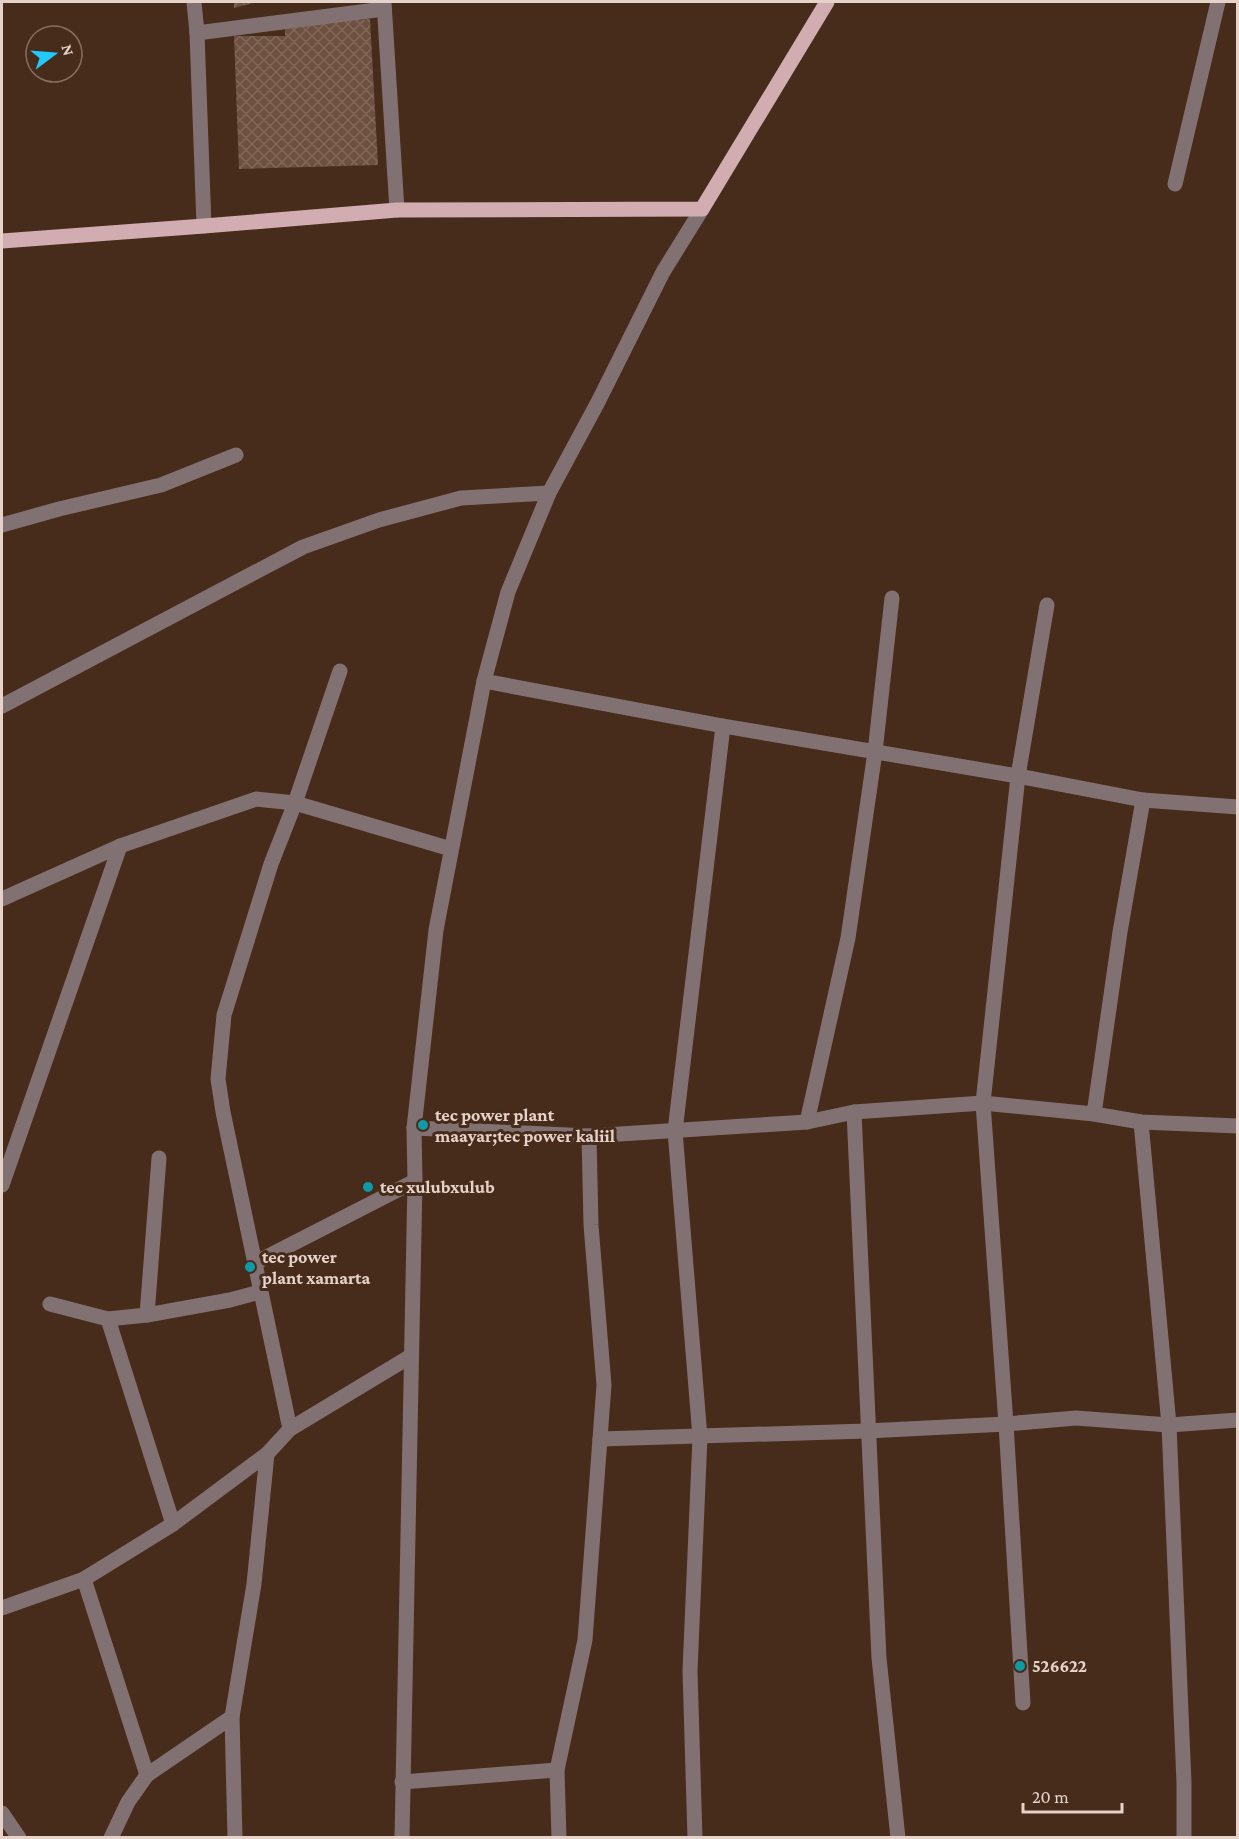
<svg xmlns="http://www.w3.org/2000/svg" width="1239" height="1839" font-family="'Crimson Pro',serif">
<style>
.building{fill:url(#building-cross-hatch)}
.lines{fill:none;stroke-linecap:round;stroke-linejoin:round}
.minor{stroke:#827172;stroke-width:15}
.major{stroke:#d1adb1;stroke-width:15}
.culture-dot{fill:#0f9aa8;stroke:#472b1b;stroke-width:2}
.labels{text-anchor:middle;stroke-width:6;stroke-linejoin:round;paint-order:stroke}
.poi-label{font-size:18px;font-weight:bold;fill:#e5d3c9;stroke:#472b1b;text-anchor:start}
</style>
<defs>
<pattern id="building-cross-hatch" width="8" height="8" patternUnits="userSpaceOnUse" patternTransform="scale(1.5)"><rect width="8" height="8" fill="#6d5040"/><path d="M0 0l8 8M0 8l8-8" fill="none" stroke="#82685a"/></pattern>
</defs>
<rect width="100%" height="100%" fill="#472b1b"/>
<!-- building -->
<g class="building">
<path d="M234 2H257L234 8Z"/>
<path d="M370 19 378 165 239 169 234 36H285V25Z"/>
</g>
<g class="lines">
<!-- minor -->
<g class="minor">
<path d="M194 2 197 33 204 226"/>
<path d="M384 2 397 210"/>
<path d="M197 33 384 9"/>
<path d="M1175 184 1218 2"/>
<path d="M2 525 59 509 161 485 236 455"/>
<path d="M484 681 723 726 1018 776 1143 800 1120 932 1094 1114"/>
<path d="M2 706 303 547 379 520 461 498 549 493"/>
<path d="M1143 800 1238 807"/>
<path d="M2 899 120 846 256 799 295 803 451 849"/>
<path d="M854 1112 879 1658 898 1838"/>
<path d="M807 1122 848 938 875 752 892 598"/>
<path d="M1141 1122 1169 1425 1184 1783V1838"/>
<path d="M414 1128 589 1136 807 1122 854 1112 983 1103 1094 1114 1141 1122 1238 1126"/>
<path d="M2 1185 120 846"/>
<path d="M255 1263 415 1181"/>
<path d="M50 1304 108 1319 147 1315 230 1300 260 1292"/>
<path d="M147 1315 159 1158"/>
<path d="M108 1319 173 1524"/>
<path d="M290 1429 223 1112 218 1079 224 1015 271 864 295 803 340 671"/>
<path d="M600 1439 867 1431 1006 1424 1076 1418 1169 1425 1238 1420"/>
<path d="M84 1579 147 1775"/>
<path d="M2 1608 84 1579 173 1524 267 1454 290 1429 411 1356"/>
<path d="M1023 1703 1006 1424 983 1103 1018 776 1047 605"/>
<path d="M232 1717 235 1838"/>
<path d="M402 1782 557 1770"/>
<path d="M2 1813 19 1838"/>
<path d="M111 1838 128 1802 147 1775 232 1717 254 1584 267 1454"/>
<path d="M402 1838 415 1181 414 1128 436 930 484 681 508 592 549 493 598 402 663 272 702 209"/>
<path d="M559 1838 557 1770 585 1640 604 1385 591 1225 589 1136"/>
<path d="M695 1838 690 1671 700 1437 675 1131 723 726"/>
</g>
<!-- major -->
<path class="major" d="M2 241 204 226 397 210 702 209 827 2"/>
</g>
<!-- markers -->
<g class="culture-dot">
<circle cx="423" cy="1125" r="6"/>
<circle cx="368" cy="1187" r="6"/>
<circle cx="250" cy="1267" r="6"/>
<circle cx="1020" cy="1666" r="6"/>
</g>
<g class="labels">
<!-- poi labels -->
<g class="poi-label">
<text x="435" y="1121">tec power plant<tspan x="435" dy="21">maayar;tec power kaliil</tspan></text>
<text x="380" y="1193">tec xulubxulub</text>
<text x="262" y="1263">tec power<tspan x="262" dy="21">plant xamarta</tspan></text>
<text x="1032" y="1672">526622</text>
</g>
</g>
<!-- border -->
<rect width="1239" height="1839" fill="none" stroke="#e5d3c9" stroke-width="6"/>
<!-- north arrow -->
<g transform="translate(54 54) rotate(74)"><circle r="28" fill="#472b1b" stroke="#866e61" stroke-width="1.5"/>
<path d="M0-4.5L10 22L0 15L-10 22Z" fill="#22c9fd"/>
<text y="-9" font-size="16" font-weight="bold" text-anchor="middle" fill="#e5d3c9">N</text>
</g>
<!-- scale -->
<path d="M1023 1803v9h99v-9" fill="none" stroke="#e5d3c9" stroke-width="3"/>
<text x="1032" y="1803" font-size="18" fill="#e5d3c9" stroke="#472b1b" stroke-width="4.5" paint-order="stroke">20 m</text>
</svg>
